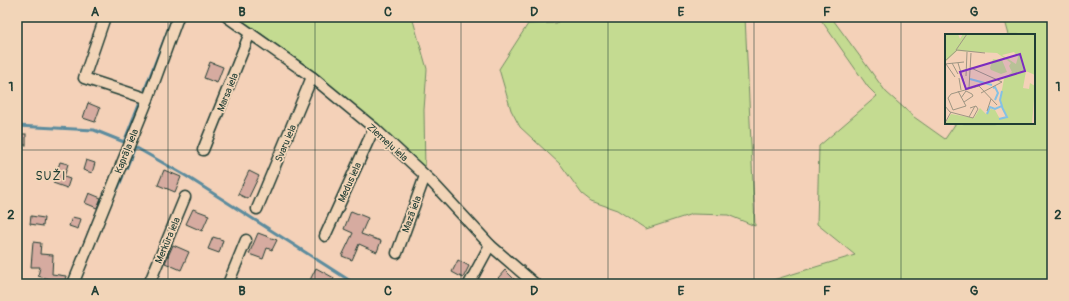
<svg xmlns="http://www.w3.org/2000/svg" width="1069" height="301" font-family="Pangolin,sans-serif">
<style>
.green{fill:#c4db91;stroke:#728c62}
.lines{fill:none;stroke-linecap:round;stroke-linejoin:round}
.stream{stroke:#5c8c9e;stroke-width:3}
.building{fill:#d6aba0;stroke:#1f3d34}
.minor-casing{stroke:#1f3d34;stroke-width:13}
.minor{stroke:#f2d5b8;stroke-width:10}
.grid{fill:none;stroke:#1f3d34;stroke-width:1;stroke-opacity:0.55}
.labels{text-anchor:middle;stroke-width:3.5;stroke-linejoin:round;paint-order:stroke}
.street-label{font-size:10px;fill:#1f3d34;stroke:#f2d5b8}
.quarter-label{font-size:12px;letter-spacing:1px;fill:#1f3d34;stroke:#f2d5b8}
.inset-river{fill:none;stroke:#84c1e4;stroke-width:2}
.inset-road{fill:none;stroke:#9f9683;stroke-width:1}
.view{fill:#7b2cbf;fill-opacity:0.15;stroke:#7b2cbf;stroke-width:2}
.inset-edge{fill:none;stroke:#1f3d34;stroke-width:2}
.neatline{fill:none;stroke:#1f3d34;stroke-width:1.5}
.grid-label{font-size:13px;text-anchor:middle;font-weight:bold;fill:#1f3d34}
</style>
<rect width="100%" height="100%" fill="#f4d1b8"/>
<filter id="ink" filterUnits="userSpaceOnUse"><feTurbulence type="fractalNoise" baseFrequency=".025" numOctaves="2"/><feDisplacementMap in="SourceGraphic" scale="8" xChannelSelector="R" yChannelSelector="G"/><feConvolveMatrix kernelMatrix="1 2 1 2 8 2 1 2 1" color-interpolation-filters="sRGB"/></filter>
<g filter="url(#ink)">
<!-- green -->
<g class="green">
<path d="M237 17H412L427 69 424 110 425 172 321 76Z"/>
<path d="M560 17H745L755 226 728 215 692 214 646 229 617 210 591 201 582 194 561 165 520 127 511 110 499 69 528 24 557 23Z"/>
<path d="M819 17H831L886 92 914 117 945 139 956 123H1034V35H1009L1004 17H1052V284H760L855 255 817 224 819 146 877 96 868 87Z"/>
</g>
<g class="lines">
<!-- stream -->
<g class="stream">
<path d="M145 89 171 22"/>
<path d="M17 126 94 130 124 142 139 104"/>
<path d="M126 169 135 147 186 176 355 284"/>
<path d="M118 188 123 176"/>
</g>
</g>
<!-- building -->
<g class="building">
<path d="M210 62 223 67 217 83 204 78Z"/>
<path d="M88 103 100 108 95 122 83 118Z"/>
<rect x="17" y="134" width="9" height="11"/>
<path d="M86 160 95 163 92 173 83 170Z"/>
<path d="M60 162 68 164 64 177 70 179 67 188 53 183Z"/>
<path d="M164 170 181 177 175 192 158 185Z"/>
<path d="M249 171 259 176 248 199 238 194Z"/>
<path d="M89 193 101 198 97 208 85 203Z"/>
<path d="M193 209 209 215 202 231 186 224Z"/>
<path d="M351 211 368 218 361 234 381 241 377 252 359 244 352 260 342 256 353 233 344 229Z"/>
<path d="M31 216 44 218 43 226 30 224Z"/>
<path d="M72 217 81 219 78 229 69 226Z"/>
<path d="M258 233 277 240 272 250 267 248 263 259 249 254Z"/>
<path d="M213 237 223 240 219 253 208 249Z"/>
<path d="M33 242 41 243 40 254 53 255 52 274 66 276 64 284H48L49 279 38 276 40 267H31Z"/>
<path d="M173 245 189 252 181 270 165 263Z"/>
<path d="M458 260 469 266 463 278 452 272Z"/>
<path d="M316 268 334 278 331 284H316L310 280Z"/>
<path d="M505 270 515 280 511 284H504L498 278Z"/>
</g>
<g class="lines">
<defs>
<g id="minor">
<path d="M105 17 84 78 148 99"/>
<path d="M227 17 312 77 374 128 431 181 490 245 535 284"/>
<path d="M203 150 250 33"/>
<path d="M257 209 312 77"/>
<path d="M325 236 374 128"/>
<path d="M397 253 425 176"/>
<path d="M73 284 148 99 178 17"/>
<path d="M149 284 185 197"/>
<path d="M228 284 246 240"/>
<path d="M469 284 490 245"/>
</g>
</defs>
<!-- minor casing -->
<use href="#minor" class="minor-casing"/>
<!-- minor -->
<use href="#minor" class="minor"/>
</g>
</g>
<!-- grid -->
<path class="grid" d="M168 17V284M315 17V284M461 17V284M608 17V284M754 17V284M901 17V284M17 150H1052"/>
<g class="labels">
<!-- street labels -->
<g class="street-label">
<text transform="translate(227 92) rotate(-68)" y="4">Marsa iela</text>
<text transform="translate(388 142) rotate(42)" y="4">Ziemeļu iela</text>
<text transform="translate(285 143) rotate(-67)" y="4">Svaru iela</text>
<text transform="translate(126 151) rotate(-68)" y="4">Kaprāļa iela</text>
<text transform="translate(349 182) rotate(-66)" y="4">Medus iela</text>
<text transform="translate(411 214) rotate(-70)" y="4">Mazā iela</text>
<text transform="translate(167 240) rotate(-67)" y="4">Merkūra iela</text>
</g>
<!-- quarter labels -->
<g class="quarter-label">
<text x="51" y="180">SUŽI</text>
</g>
</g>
<!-- overview -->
<g transform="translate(945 34)">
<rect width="90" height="90" fill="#f4d1b8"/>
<path d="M0 0H13L15 5 18 0H90V41L81 37 78 54 84 55 85 49 90 52 87 90H0L6 80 29 84 35 74 41 80 46 75 50 76 55 85 62 83 55 66 59 45 67 38 64 32 66 29 52 19 12 17 0 28ZM69 18 73 23 71 30 57 21ZM48 25 57 26 62 38 56 40 46 36 45 34Z" fill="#c4db91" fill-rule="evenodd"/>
<path class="inset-river" d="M25 45 47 51M48 54 50 53 53 59 50 66M42 80 45 73 50 75 57 72 55 66 57 57M54 85 62 83 57 73"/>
<path class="inset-road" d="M11 16 22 0M0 27 12 16 40 19M7 29 13 40M13 29 21 55M0 30 19 28M1 30 10 43M26 34 57 48 36 59M21 42 22 18M14 44 16 56M24 54 26 19M16 64 21 57 27 60 28 62 19 68M0 72 5 78 28 84 33 75 31 72 25 74M8 76 3 64 6 60 34 52 52 71M8 76 21 72 13 57M42 77 46 65M24 83 30 72M0 89 6 78"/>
<path class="view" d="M75 20 80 37 21 55 15 38Z"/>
<rect width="90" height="90" class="inset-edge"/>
</g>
<!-- margin -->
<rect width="1069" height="301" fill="none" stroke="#f2d5b8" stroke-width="44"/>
<rect x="22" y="22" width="1025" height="257" class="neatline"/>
<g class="grid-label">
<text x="95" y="16">A</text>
<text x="242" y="16">B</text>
<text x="388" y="16">C</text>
<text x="534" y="16">D</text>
<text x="681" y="16">E</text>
<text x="827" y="16">F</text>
<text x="974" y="16">G</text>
<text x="11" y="91">1</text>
<text x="1058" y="91">1</text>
<text x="11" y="219">2</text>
<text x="1058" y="219">2</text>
<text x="95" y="295">A</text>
<text x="242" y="295">B</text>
<text x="388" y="295">C</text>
<text x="534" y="295">D</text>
<text x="681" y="295">E</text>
<text x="827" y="295">F</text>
<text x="974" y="295">G</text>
</g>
</svg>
